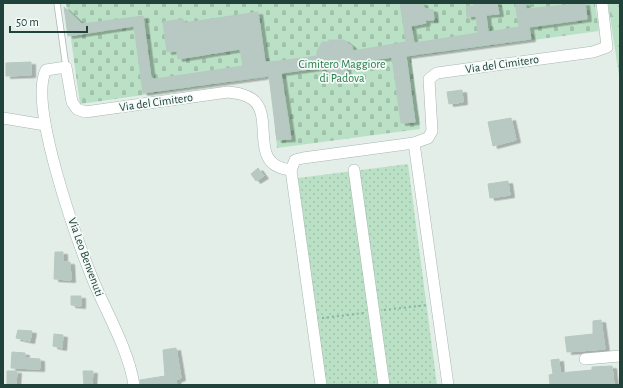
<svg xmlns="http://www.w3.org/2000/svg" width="623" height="388" font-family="'Alegreya Sans',sans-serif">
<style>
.grass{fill:url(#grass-dots)}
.forest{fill:url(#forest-firs)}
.cemetery{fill:url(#cemetery-stones)}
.building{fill:#b8c9c3;stroke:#b5c9c1;filter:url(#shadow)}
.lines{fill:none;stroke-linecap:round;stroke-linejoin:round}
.lane-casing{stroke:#a5b7b1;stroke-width:7}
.street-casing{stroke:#a5b7b1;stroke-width:12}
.path{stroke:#80b5a6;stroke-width:2;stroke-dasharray:2 3;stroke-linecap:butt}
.lane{stroke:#fff;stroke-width:5.5}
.street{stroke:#fff;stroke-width:11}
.labels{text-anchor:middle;stroke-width:3.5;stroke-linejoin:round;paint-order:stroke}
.park-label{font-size:12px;fill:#267d4a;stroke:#f4faf7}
.street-label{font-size:12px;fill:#20423a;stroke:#f4faf7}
</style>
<defs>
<pattern id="grass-dots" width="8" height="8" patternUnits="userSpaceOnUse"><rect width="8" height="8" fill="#bae1c5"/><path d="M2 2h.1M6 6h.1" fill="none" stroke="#a0c2aa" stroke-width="1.8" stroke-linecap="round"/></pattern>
<pattern id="forest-firs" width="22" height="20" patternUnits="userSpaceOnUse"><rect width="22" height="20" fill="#bae1c5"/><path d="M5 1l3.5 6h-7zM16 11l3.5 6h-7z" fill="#a0c2aa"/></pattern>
<pattern id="cemetery-stones" width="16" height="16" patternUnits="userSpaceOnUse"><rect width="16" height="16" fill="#bae1c5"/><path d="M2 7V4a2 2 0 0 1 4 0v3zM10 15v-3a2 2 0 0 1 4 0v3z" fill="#a0c2aa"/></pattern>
<filter id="shadow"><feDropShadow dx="4.5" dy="2.5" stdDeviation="0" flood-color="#0004"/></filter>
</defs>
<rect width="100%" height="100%" fill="#e3eee9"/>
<!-- grass -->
<path class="grass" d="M408 164 437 385H326L298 178Z"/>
<!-- forest -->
<path class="forest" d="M608 3H620V82Z"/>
<!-- cemetery -->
<path class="cemetery" d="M66 3H595L599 31 411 57 420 129 277 148 270 77 80 104Z"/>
<!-- building -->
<g class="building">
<path d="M400 3H423L424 8 433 10 434 20H425L426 23 411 26 414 43 478 33 476 16 467 17 466 6H474V3H497L499 14 486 15 488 32 519 27 515 3H525L526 9 585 3 587 19 529 27 531 39 406 56 415 122 401 123 392 57 355 63V65L346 67 347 75 329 78 328 69 319 70 318 68 281 73 291 139 277 140 269 76 143 93 134 26 68 36 64 7 82 24 143 16 151 78 155 79 243 66 240 49 178 59 177 51 167 52 163 22 183 19 184 23 258 12 265 62 279 61 317 56V51L322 42H329V40H344L352 46 353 51 406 42Z"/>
<path d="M31 62V75L6 76V63Z"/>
<path d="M462 90 463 102 449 104 447 92Z"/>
<path d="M511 118 516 140 493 146 488 122Z"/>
<path d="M258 168 264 176 256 181 251 174Z"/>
<path d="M508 181 510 195 490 198 488 184Z"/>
<path d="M55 252H63V262H70L71 280 54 279Z"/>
<path d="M71 296H81V306L71 305Z"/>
<path d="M601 320 605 349 567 352 565 337 593 334V321Z"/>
<path d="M18 330 32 331 30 341 16 338Z"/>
<path d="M54 334 63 335 62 348 53 346Z"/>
<path d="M176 348 181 378 176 380 177 385H141L140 380 165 376 163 350Z"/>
<path d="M12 352 25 353V358L40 359V369L11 368Z"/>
<path d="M559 359 560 373 592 370V367L612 366 614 385H550L549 375 553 374 551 360Z"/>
<path d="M7 371H17L16 385H7Z"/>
<path d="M83 371H93L92 385H84Z"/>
</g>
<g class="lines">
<defs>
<path id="lane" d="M57 3 66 67"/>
<g id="street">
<path d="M3 118 45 125"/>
<path d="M414 143 428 138 432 131 429 79 437 73 593 52 607 47 602 3"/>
<path d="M354 170 384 385"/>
<path d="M585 359 620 356"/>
<path d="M134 385C128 347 105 311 91 275 76 237 28 104 46 70L66 67 72 102 77 109 85 112 228 92C237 93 245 94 252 99 276 116 246 166 291 170"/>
<path d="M321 385 291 170 295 160 303 158 414 143 448 385"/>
</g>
</defs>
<!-- lane casing -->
<use href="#lane" class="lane-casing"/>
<!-- street casing -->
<use href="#street" class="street-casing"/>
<!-- path -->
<g class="path">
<path d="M384 310 427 305"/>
<path d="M322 318 364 313"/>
</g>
<!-- lane -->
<use href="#lane" class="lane"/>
<!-- street -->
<use href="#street" class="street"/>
</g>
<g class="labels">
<!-- park labels -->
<g class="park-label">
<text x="342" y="68">Cimitero Maggiore<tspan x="342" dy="14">di Padova</tspan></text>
</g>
<!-- street labels -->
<g class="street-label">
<text transform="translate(502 64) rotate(-8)" y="4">Via del Cimitero</text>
<text transform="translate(156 102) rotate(-8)" y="4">Via del Cimitero</text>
<text transform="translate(86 257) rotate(70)" y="4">Via Leo Benvenuti</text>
</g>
</g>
<!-- border -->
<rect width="623" height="388" fill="none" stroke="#20423a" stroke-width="8"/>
<!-- scale -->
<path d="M10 26v6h77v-6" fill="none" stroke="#20423a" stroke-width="2"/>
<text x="16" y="26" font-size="12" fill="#20423a" stroke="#f4faf7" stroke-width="3" paint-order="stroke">50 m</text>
</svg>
